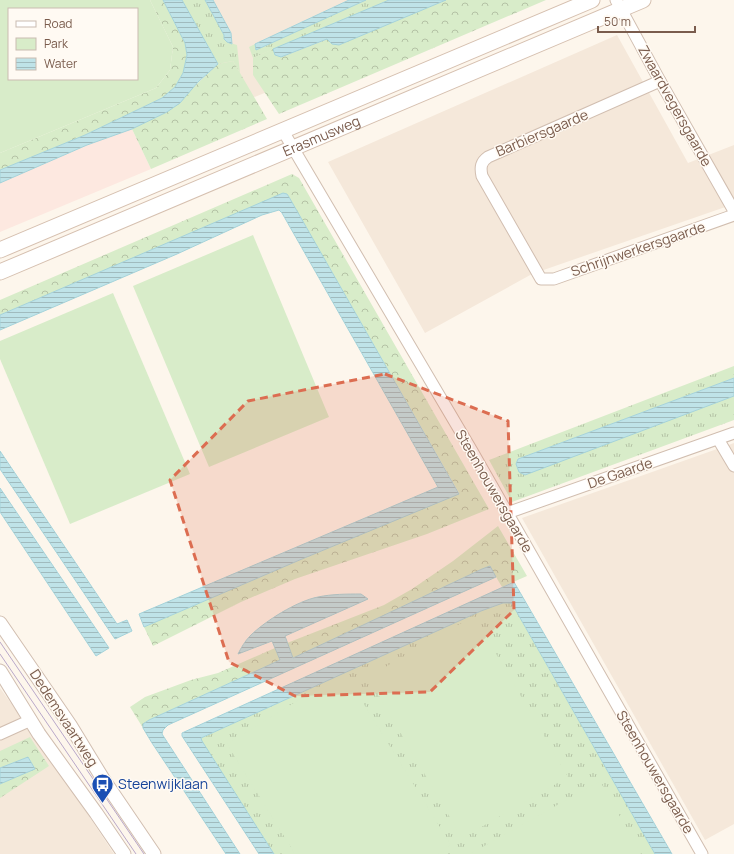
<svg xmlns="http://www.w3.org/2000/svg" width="734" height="854" font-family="Manrope,sans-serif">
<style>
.residential{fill:#f5e8da}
.commercial{fill:#fde8e0}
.grass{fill:url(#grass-tufts)}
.forest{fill:url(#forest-crowns)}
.green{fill:#d8ecc9;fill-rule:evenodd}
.water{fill:url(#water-rules);stroke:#a5d3da}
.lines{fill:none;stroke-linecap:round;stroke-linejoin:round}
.minor-casing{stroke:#d1beb0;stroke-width:13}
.tertiary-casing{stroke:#d1beb0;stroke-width:15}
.secondary-casing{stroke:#d6c0b0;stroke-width:17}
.minor{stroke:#fff;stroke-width:11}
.tertiary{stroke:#fff;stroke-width:13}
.secondary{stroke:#fff;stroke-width:15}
.tram{stroke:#b9a8c9;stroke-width:1}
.marked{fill:#dc6d51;fill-opacity:0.2;stroke:#dc6d51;stroke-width:3;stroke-dasharray:8 5;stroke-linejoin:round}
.labels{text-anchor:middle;stroke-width:3;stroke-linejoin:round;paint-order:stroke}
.street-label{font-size:14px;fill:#7a5c4d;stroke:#fffaf3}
.transit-label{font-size:14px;fill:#164399;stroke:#fffaf3;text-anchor:start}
</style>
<defs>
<pattern id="grass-tufts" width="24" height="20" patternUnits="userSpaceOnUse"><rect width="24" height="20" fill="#d8ecc9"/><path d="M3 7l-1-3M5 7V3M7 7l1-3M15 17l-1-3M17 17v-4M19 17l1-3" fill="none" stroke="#b4c2a5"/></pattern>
<pattern id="forest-crowns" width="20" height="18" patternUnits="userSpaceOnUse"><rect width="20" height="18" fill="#d8ecc9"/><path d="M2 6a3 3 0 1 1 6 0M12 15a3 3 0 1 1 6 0" fill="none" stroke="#b4c2a5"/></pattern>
<pattern id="water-rules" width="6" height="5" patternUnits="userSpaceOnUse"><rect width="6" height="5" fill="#bfe3e8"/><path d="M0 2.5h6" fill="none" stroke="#a0bbbe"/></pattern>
</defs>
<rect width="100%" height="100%" fill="#fdf6ec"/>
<!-- residential -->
<g class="residential">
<path d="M172 0H495L232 106Z"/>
<path d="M617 35 688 163 734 145V204L532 274 425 333 328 162Z"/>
<path d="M734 443V824L705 840 522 518Z"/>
<path d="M0 688 53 762 114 854H0Z"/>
</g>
<!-- commercial -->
<path class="commercial" d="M132 129 151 169 0 232V183L87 145Z"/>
<!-- grass -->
<g class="grass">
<path d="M182 0H205L224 35V39L227 42 237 45 240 73 233 61 218 64Z"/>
<path d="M366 0H389L253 58 249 47 255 44 256 49 263 47Z"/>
<path d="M734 366V378L518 459 525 474 734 396V420L512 502 489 460Z"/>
<path d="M503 603H511L515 609 655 854H274L201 741V738L481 611Z"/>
</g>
<!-- forest -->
<g class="forest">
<path d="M150 0H163L185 43 187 55 183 73 175 87 162 98 85 135 0 170V153L156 88 170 70 173 47Z"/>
<path d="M446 0H546L279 114 253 75V58L273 49 275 55 282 57 328 39 339 45Z"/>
<path d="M233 61 267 119 151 169 132 129 167 112 218 64Z"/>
<path d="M292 174 299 178 489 509 427 534 295 579 241 602 153 646 144 627 302 559 459 493 287 194H283L0 315V300Z"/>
<path d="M498 526 527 576 502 587 490 567 482 569 293 658 287 643 384 605 412 589 453 561Z"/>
<path d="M275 648 280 660 149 720 143 724V728L130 707 145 697 191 680 218 673Z"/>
<path d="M30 737 49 766 0 798V784L35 769 28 757 0 768V751Z"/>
</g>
<!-- green -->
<g class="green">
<path d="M0 0H150L173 47 170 70 156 88 0 153ZM9 9H137V79H9Z"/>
<path d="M253 235 329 417 209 467 133 286Z"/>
<path d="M113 293 190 474 70 524 0 359V341Z"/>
<path d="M474 616 568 777 462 838 368 677Z"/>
<path d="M344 672 451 845 437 854H295L227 744Z"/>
<path d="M600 781 641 854H470Z"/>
</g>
<!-- water -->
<g class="water">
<path d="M163 0H182L218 64 198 82 180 103 167 112 132 129 87 145 0 183V170L85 135 162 98 175 87 183 73 187 55 185 43Z"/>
<path d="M205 0H213L231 33 232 44 227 42 224 39V35Z"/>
<path d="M349 0H366L256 50 255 44Z"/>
<path d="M389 0H446L339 45 332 44 327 39 281 57 275 55 273 49Z"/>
<path d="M283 193 287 194 289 197 459 494 302 559 144 627 139 614 438 487 282 213 279 210 262 215 177 254 0 330V315Z"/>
<path d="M734 378V396L525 475 519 472 516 464 518 459Z"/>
<path d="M0 451 117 624 127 620 132 631 115 639 0 469Z"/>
<path d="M0 488 109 648 96 656 0 512Z"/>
<path d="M490 566 496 577 168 725 163 730 162 734 240 854H226L152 743 143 728V724L149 720 280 660 272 641 238 654C241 648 245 641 250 636 265 621 297 601 318 597 332 594 347 594 361 594L368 599 285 636 293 658 482 569Z"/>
<path d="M514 582 672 854H655L515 609 511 603H503L481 611 201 738 202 741 274 854H259L182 736V733Z"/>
<path d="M28 757 35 769 0 784V768Z"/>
</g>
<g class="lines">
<defs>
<g id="minor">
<path d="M616 0 660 81 734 211"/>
<path d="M660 81 488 157C481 162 480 167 482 176L541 279H554L734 215"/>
<path d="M283 131 472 451 702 854"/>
<path d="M718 439 734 466"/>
<path d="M507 513 734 433"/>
<path d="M0 734 31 720"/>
</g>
<g id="tertiary">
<path d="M0 623 70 725 103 779 154 854"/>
<path d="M0 671 39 734 96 813 124 854"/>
</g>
<g id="secondary">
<path d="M0 250 592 0"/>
<path id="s1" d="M0 272 643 0"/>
</g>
</defs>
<!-- minor casing -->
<use href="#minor" class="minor-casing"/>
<!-- tertiary casing -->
<use href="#tertiary" class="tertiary-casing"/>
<!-- secondary casing -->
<use href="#secondary" class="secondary-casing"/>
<!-- minor -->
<use href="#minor" class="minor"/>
<!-- tertiary -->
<use href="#tertiary" class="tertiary"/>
<!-- secondary -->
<use href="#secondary" class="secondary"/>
<!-- tram -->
<g class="tram">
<path d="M0 642 144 854"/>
<path d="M0 654 136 854"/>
</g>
</g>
<!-- marked area -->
<path class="marked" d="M385 374 508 421 514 610 430 692 295 696 229 662 170 480 248 401Z"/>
<!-- icons -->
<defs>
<symbol id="bus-pin" viewBox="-11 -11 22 30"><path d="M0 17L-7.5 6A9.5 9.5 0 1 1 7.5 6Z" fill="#1a4fb4" stroke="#fffaf3"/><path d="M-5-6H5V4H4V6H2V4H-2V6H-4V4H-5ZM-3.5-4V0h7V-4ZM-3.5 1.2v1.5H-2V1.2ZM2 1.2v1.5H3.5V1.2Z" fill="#fff"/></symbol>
</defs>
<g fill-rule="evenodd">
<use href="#bus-pin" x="90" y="772" width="25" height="34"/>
</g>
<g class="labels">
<!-- street labels -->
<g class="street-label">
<text transform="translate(675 106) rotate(61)" y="5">Zwaardvegersgaarde</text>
<text transform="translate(542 133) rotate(-23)" y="5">Barbiersgaarde</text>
<text dy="5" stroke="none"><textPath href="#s1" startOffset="349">Erasmusweg</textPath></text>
<text transform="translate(638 249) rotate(-19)" y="5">Schrijnwerkersgaarde</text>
<text transform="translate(620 473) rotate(-19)" y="5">De Gaarde</text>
<text transform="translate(494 491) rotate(60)" y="5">Steenhouwersgaarde</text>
<text transform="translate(64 718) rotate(57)" y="5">Dedemsvaartweg</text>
<text transform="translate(655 772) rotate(60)" y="5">Steenhouwersgaarde</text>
</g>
<!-- transit labels -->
<g class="transit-label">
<text x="118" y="789">Steenwijklaan</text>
</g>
</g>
<!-- legend -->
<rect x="8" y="8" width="130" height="72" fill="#fffaf3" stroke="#cabbb1"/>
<rect x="16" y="21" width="20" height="6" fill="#ffffff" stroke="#cabbb1"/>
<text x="44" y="28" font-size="12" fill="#7a5c4d">Road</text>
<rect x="16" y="38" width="20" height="12" fill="#d8ecc9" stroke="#cabbb1"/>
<text x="44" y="48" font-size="12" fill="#7a5c4d">Park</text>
<rect x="16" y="58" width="20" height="12" fill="url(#water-rules)" stroke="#cabbb1"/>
<text x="44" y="68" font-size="12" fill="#7a5c4d">Water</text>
<!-- scale -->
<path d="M598 26v6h97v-6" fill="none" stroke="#7a5c4d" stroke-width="2"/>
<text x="604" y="26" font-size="12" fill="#7a5c4d" stroke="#fffaf3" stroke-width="3" paint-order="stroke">50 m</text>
</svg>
